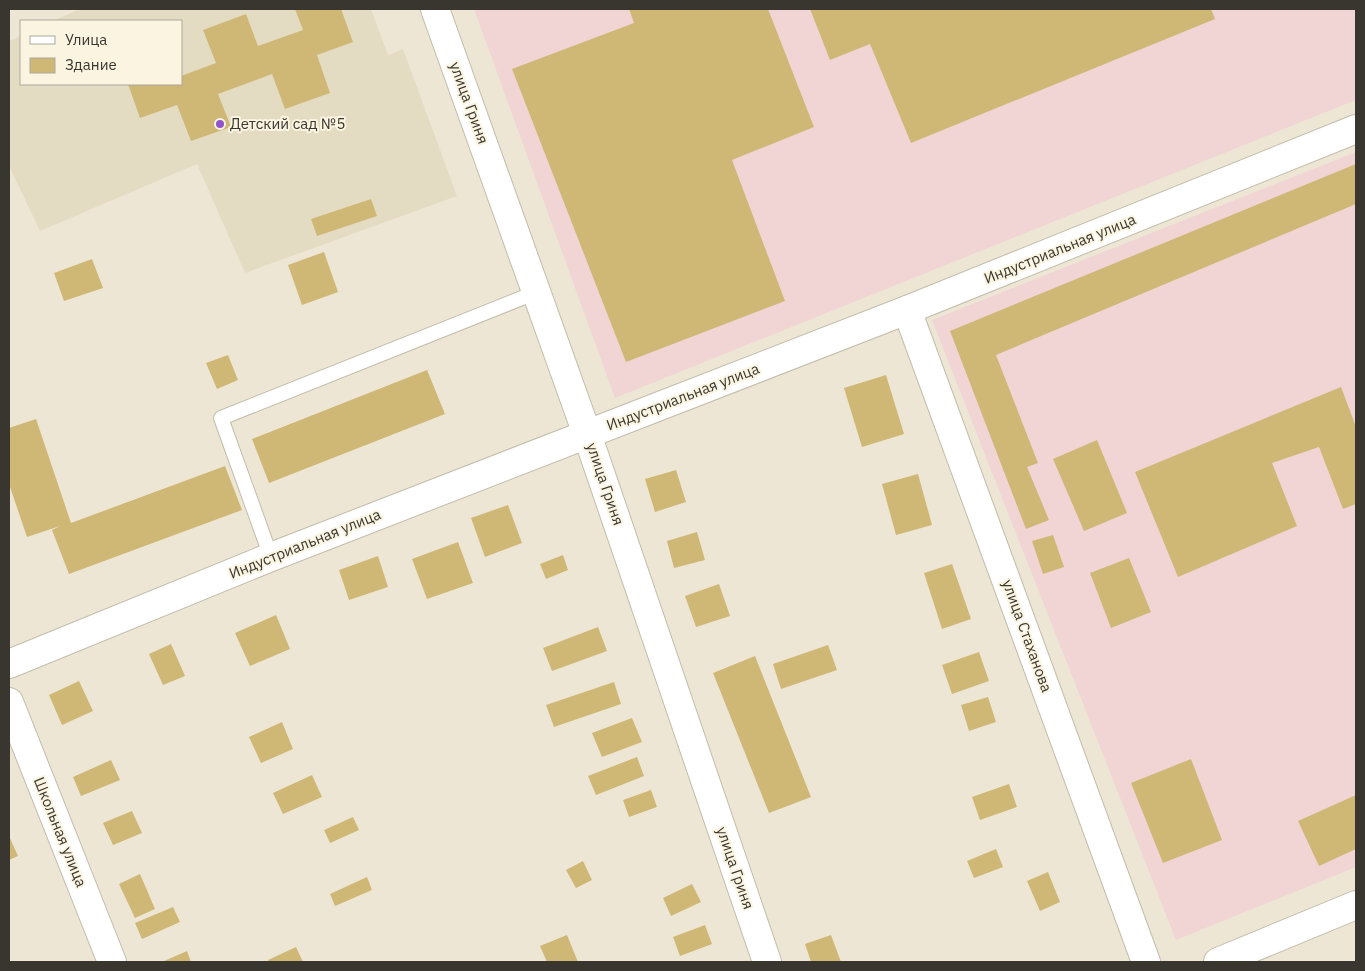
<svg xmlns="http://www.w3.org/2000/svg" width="1365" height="971" font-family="'IBM Plex Sans',sans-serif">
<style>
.commercial{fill:#f0d5d4}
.built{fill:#e4dcc2}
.building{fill:#cfb876}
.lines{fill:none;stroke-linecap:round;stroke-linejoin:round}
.service-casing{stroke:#c2bcaa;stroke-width:16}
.minor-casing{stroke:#c2bcaa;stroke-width:30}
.tertiary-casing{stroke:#c2bcaa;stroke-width:30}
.service{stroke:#fff;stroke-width:14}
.minor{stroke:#fff;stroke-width:28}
.tertiary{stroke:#fff;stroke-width:28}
.poi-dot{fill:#8f54cb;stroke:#faf4e1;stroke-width:2}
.labels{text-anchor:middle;stroke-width:4;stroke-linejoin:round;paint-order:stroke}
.street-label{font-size:15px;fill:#38362f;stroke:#faf4e1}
.poi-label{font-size:15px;fill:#38362f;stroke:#faf4e1;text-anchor:start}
</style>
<rect width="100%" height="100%" fill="#ede6d4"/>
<!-- commercial -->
<g class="commercial">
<path d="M474 9H1356V100L615 398Z"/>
<path d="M1356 152V867L1176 940 932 320Z"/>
</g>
<!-- built -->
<path class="built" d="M80 9H371L388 55 403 49 457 196 245 273 197 164 40 231 9 166V41L21 36V84H181V21H53Z"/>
<!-- building -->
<g class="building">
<path d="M295 9H341L353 42 317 55 330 93 285 109 272 74 218 94 231 127 191 141 177 105 140 118 128 84H181V76L216 63 203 30 246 14 258 46 303 30Z"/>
<path d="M629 9H768L814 127 732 160 785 301 626 362 512 69 634 23Z"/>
<path d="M810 9H1211L1215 19 911 143 870 44 830 60Z"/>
<path d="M1356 164V204L996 355 1038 463 1027 467 1049 520 1026 529 950 331Z"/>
<path d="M371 199 377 216 317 236 311 219Z"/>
<path d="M324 252 338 292 302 305 288 265Z"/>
<path d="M92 259 103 288 64 301 54 273Z"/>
<path d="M228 355 238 380 217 389 206 363Z"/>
<path d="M427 370 445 414 269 483 252 439Z"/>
<path d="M886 375 904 434 862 447 844 388Z"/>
<path d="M1341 387 1356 427V504L1343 509 1319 447 1272 463 1297 526 1178 577 1135 472Z"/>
<path d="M36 419 71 523 225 466 242 510 69 574 52 530 60 526 27 537 9 484V428Z"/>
<path d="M1097 440 1127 513 1084 531 1053 459Z"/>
<path d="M676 470 686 502 655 512 645 479Z"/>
<path d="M918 474 932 525 896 535 882 484Z"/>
<path d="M508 505 522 543 485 557 471 518Z"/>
<path d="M697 532 705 560 674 568 667 541Z"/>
<path d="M1053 535 1064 567 1043 574 1032 541Z"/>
<path d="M458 542 473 583 427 599 412 559Z"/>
<path d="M563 555 568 570 546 579 540 564Z"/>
<path d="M378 556 388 587 349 600 339 570Z"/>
<path d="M1129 558 1151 612 1111 628 1090 573Z"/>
<path d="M952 564 971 619 942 629 924 573Z"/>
<path d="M719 584 730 616 696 627 685 596Z"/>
<path d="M276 615 290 649 250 666 235 633Z"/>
<path d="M598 627 607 651 552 671 543 648Z"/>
<path d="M171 644 185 676 163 685 149 654Z"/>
<path d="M828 645 837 670 781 689 773 664Z"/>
<path d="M979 652 989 681 952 694 942 665Z"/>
<path d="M755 656 811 797 769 813 713 673Z"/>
<path d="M79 681 93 711 62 725 49 695Z"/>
<path d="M614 682 621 704 554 727 546 705Z"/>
<path d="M988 697 996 722 969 731 961 705Z"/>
<path d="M632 718 642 742 602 757 592 733Z"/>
<path d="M282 722 293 749 261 763 249 737Z"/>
<path d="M637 757 644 776 596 795 588 776Z"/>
<path d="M1191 759 1222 840 1163 863 1131 783Z"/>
<path d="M111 760 120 780 81 796 73 777Z"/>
<path d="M312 775 322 797 283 814 273 793Z"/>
<path d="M1009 784 1017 807 980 820 972 797Z"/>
<path d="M651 790 657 807 629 817 623 800Z"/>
<path d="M1356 795V849L1319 866 1298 821Z"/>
<path d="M132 811 142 833 113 845 103 823Z"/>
<path d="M353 817 359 830 330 843 324 830Z"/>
<path d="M9 836 18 856 9 860Z"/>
<path d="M996 849 1003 867 974 878 967 861Z"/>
<path d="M583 861 592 880 576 888 566 870Z"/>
<path d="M1048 872 1060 902 1040 911 1027 881Z"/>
<path d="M140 874 155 909 135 918 119 884Z"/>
<path d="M367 877 372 890 335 906 330 894Z"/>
<path d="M692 884 701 902 671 916 663 898Z"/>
<path d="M173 907 180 922 142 939 135 923Z"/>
<path d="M705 925 712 944 680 956 673 937Z"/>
<path d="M567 935 578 962H547L540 946Z"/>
<path d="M831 935 841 962H811L805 944Z"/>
<path d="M296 947 303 962H269L268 960Z"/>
<path d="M187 951 191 962H162Z"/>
</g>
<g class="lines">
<defs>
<path id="service" d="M271 557 221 418 537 292"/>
<g id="minor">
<path d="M435 9 587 434 767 962"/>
<path d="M907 310 1146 962"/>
<path d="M9 664 271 557 907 310 1356 129"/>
<path d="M1218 962 1356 905"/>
</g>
<path id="tertiary" d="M9 702 112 962"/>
</defs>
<!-- service casing -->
<use href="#service" class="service-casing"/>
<!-- minor casing -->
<use href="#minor" class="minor-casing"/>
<!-- tertiary casing -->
<use href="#tertiary" class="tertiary-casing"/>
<!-- service -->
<use href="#service" class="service"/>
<!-- minor -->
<use href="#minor" class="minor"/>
<!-- tertiary -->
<use href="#tertiary" class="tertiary"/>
</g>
<!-- markers -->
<circle class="poi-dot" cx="220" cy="124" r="5"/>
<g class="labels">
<!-- street labels -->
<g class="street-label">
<text transform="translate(469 103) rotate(70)" y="5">улица Гриня</text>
<text transform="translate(1060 249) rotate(-22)" y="5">Индустриальная улица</text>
<text transform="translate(683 397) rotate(-21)" y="5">Индустриальная улица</text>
<text transform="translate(605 484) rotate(71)" y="5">улица Гриня</text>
<text transform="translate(305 544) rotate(-22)" y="5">Индустриальная улица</text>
<text transform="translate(1027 636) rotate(70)" y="5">улица Стаханова</text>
<text transform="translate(60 832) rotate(68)" y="5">Школьная улица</text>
<text transform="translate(735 868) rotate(71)" y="5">улица Гриня</text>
</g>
<!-- poi labels -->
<g class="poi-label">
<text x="230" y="129">Детский сад №5</text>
</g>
</g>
<!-- border -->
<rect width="1365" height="971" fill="none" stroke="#38362f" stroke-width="20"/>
<!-- legend -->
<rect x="20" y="20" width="162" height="65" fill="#faf4e1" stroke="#aca89a"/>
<rect x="30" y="36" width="25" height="8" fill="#ffffff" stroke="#aca89a"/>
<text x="65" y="45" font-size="15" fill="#38362f">Улица</text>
<rect x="30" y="58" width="25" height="15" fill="#cfb876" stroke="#aca89a"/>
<text x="65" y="70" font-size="15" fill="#38362f">Здание</text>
</svg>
